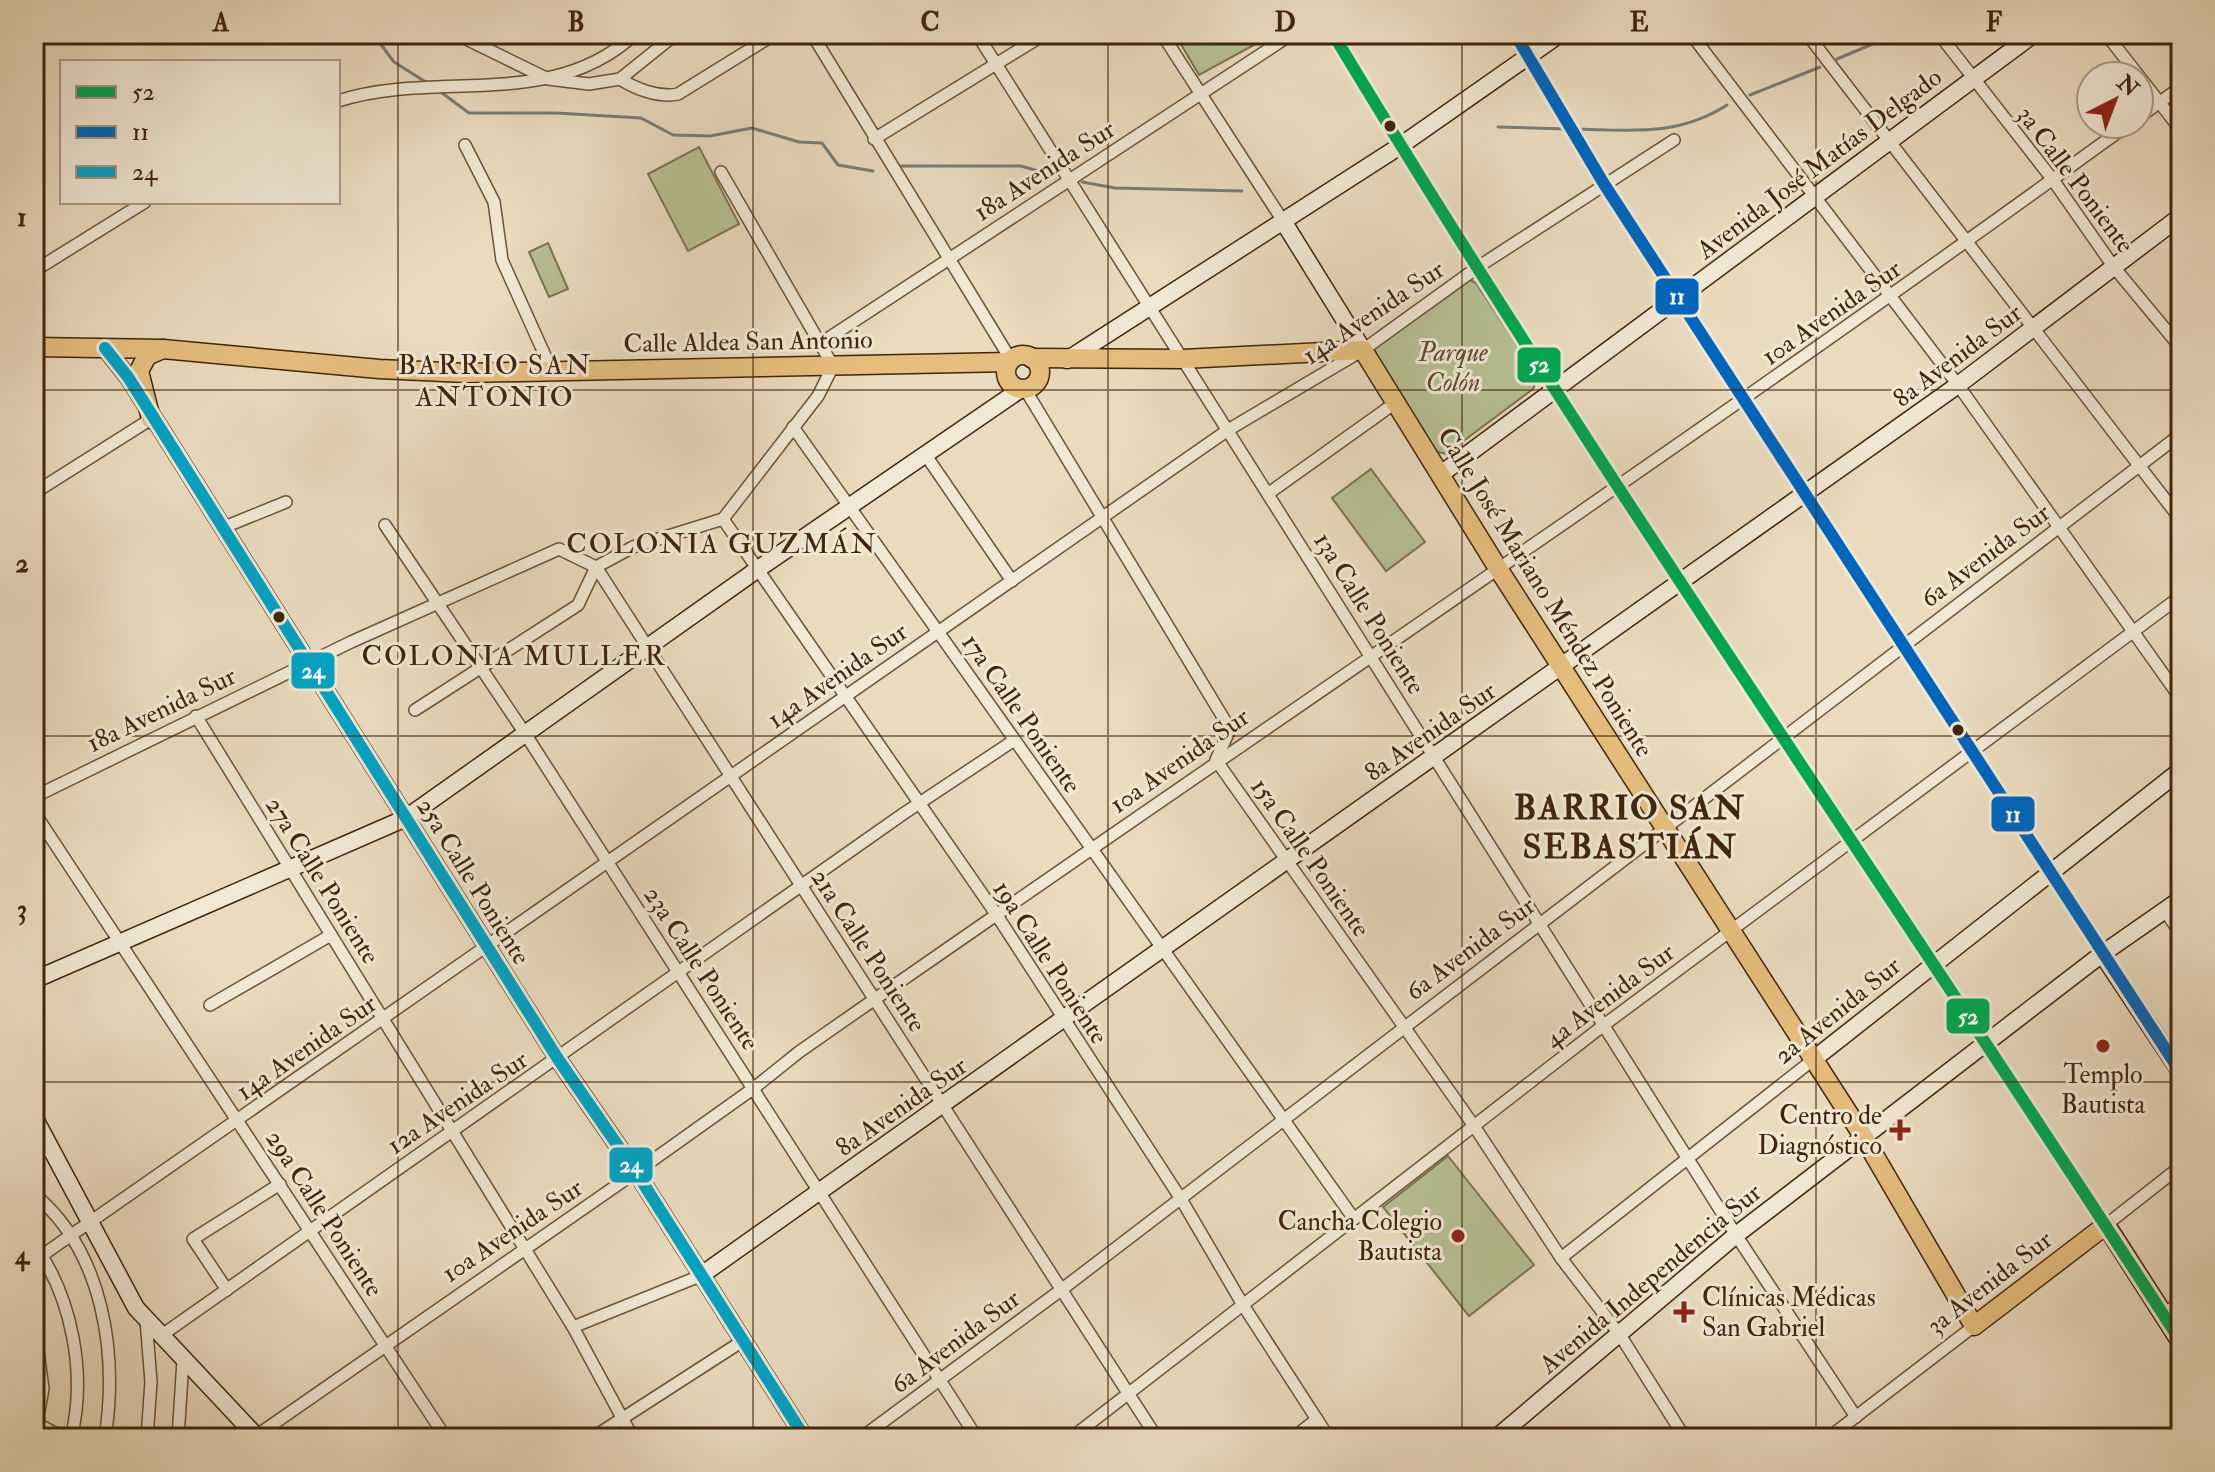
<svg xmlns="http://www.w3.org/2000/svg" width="2215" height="1472" font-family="'IM FELL Double Pica',serif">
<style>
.green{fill:#b6c093;stroke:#7c724f;stroke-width:2}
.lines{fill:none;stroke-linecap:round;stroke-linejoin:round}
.stream{stroke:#787d76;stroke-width:3}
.street-casing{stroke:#6b5238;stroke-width:14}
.secondary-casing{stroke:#41250b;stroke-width:19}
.primary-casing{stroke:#41250b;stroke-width:21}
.street{stroke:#f1e8d5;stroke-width:11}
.secondary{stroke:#f1e8d5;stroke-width:16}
.primary{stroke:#e5be7f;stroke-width:18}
.bus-1-casing{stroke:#f1e8d5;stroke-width:18}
.bus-2-casing{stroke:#f1e8d5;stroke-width:18}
.bus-3-casing{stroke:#f1e8d5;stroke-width:18}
.bus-1{stroke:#00a651;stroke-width:12}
.bus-2{stroke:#0065bd;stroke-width:12}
.bus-3{stroke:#03a2c4;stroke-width:12}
.grid{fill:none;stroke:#41250b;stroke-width:2;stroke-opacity:0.55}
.bus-dot{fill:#41250b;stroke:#f1e8d5;stroke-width:3}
.poi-dot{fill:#8f2418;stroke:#f1e8d5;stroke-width:3}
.labels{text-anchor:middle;stroke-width:6;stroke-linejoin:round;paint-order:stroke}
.street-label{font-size:26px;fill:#41250b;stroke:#f1e8d5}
.park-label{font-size:26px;font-style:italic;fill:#5e4c2d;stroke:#f1e8d5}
.poi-label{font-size:26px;fill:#41250b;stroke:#f1e8d5;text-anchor:end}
.neighbourhood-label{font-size:28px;letter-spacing:2px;fill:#41250b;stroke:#f1e8d5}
.district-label{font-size:34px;font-weight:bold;letter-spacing:2px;fill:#41250b;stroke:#f1e8d5}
.line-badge{stroke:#f1e8d5;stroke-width:3}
.badge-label{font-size:22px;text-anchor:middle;font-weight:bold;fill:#fff}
.neatline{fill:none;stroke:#41250b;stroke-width:3}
.grid-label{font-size:26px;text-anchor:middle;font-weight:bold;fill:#41250b}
</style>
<rect width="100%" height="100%" fill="#eadbbe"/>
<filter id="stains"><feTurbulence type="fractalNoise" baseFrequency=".0025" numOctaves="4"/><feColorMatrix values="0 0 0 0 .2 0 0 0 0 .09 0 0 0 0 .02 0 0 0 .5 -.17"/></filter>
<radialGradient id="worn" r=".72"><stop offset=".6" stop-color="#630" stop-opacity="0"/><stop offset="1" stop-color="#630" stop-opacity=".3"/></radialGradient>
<!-- green -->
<g class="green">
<path d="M1175 34H1260L1263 40 1199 75Z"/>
<path d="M699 147 739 224 688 251 648 174Z"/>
<path d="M548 243 568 289 549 297 529 252Z"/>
<path d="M1468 279 1476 283 1538 377 1533 389 1446 454 1430 450 1368 354 1372 343Z"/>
<path d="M1371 469 1425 542 1386 571 1332 498Z"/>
<path d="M1448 1156 1534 1265 1469 1316 1383 1207Z"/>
</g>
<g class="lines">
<!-- stream -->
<g class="stream">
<path d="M373 34 394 62 429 84"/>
<path d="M1837 59 1896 34"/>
<path d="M438 90 469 113H556L641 118 673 135 710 136 752 128 799 142 822 143 838 165 873 171"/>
<path d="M1750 95 1820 67"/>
<path d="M1498 127 1567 129"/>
<path d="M1574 129C1632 130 1677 137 1727 105"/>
<path d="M901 166H1021L1045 173"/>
<path d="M1082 182 1115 188 1242 191"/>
</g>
<defs>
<g id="street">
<path d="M456 34 548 79 589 84 620 79 676 34"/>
<path d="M812 34 1011 360"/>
<path d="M977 34 1736 1235 1856 1417"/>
<path d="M1162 34 1283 221"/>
<path d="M1333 34C1577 439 1846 829 2106 1225L2181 1166"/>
<path d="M1515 34 1604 184 2102 954"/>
<path d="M1691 34 1958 385 2181 699"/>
<path d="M1807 34 2181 520"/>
<path d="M1939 34 2053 180 2113 266 2181 348"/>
<path d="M2106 34 2181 130"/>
<path d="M620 79C636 89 659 98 678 94L775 34"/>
<path d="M338 101C437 69 551 112 635 34"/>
<path d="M2139 117 2181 87"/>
<path d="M874 139 1045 34"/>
<path d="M465 145 494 202 502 260 552 371"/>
<path d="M34 271 145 202"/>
<path d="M821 343 1292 34"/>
<path d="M1025 389 1230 729 1216 760 1474 1126 1561 1258 1620 1335 1685 1438"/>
<path d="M793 427 1354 1219"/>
<path d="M925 454 1012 581"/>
<path d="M34 493 151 419"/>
<path d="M1269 493 1395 403"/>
<path d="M723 519 996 914 1181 1199 1243 1305 1329 1438"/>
<path d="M385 525 526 735 977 1438"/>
<path d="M222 528 286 502"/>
<path d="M596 567 1157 1438"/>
<path d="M596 567 633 547 723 519 818 396 833 366 721 172"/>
<path d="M415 710 578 605 596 567"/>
<path d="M196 716 573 1327 633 1438"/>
<path d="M34 797 351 642 559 549 596 567"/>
<path d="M34 812 446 1438"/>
<path d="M2165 911 2181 934"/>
<path d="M210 1005 331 935"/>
<path d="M34 1145 44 1151"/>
<path d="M34 1194C104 1252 118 1354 105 1438"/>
<path d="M34 1244C72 1297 87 1374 71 1438"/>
<path d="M1561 1258 1814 1059"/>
<path d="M34 1261 1228 430 1363 350 1478 267 1674 140"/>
<path d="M227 1290 193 1239 280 1184"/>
<path d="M2163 1314 2181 1302"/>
<path d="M146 1320 151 1382 147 1438"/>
<path d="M34 1321 43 1389 34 1437"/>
<path d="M573 1327 700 1276"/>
<path d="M162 1335 903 814 1013 741"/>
<path d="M34 1422 64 1438"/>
<path d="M256 1436 636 1172 754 1088 799 1052C1242 742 1692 442 2129 124"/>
<path d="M178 1438 183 1360"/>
<path d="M592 1438 741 1342"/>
<path d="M861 1438 1061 1290 2181 434"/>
<path d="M1071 1438 1604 1025 2181 596"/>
<path d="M1293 1438 1317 1419"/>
<path d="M1828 1438 1974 1326"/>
</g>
<g id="secondary">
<path d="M1283 221 1363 350"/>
<path d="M105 348 128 377 558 1059 636 1172 805 1438"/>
<path d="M1067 360 1400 146 1560 34"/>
<path d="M1441 474 2034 34"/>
<path d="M2102 954 2181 1073"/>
<path d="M34 980 406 818 758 569 1021 389"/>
<path d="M1814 1059 2181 770"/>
<path d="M34 1117 136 1308 258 1438"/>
<path d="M700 1276 1958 385 2181 216"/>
<path d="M1496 1438 1736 1235 2102 954 2181 899"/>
</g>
<g id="primary">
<path d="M34 347 163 349 379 369 466 373 1009 362"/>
<circle cx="1023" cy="372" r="17"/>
<path d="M1031 358 1183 359 1363 350 1499 570 1863 1136 1974 1326 2106 1225 2181 1342"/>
<path d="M151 419 139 371 147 356 163 349"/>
</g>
</defs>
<!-- street casing -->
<use href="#street" class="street-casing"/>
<!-- secondary casing -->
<use href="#secondary" class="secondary-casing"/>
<!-- primary casing -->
<use href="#primary" class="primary-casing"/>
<!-- street -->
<use href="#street" class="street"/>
<!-- secondary -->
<use href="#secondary" class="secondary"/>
<!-- primary -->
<use href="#primary" class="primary"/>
<defs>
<path id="bus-1" d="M1333 34C1601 479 1900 905 2181 1342"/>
<path id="bus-2" d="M1515 34 1604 184 2181 1073"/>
<path id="bus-3" d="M105 348 128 377 558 1059 636 1172 805 1438"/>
</defs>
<!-- bus-1 casing -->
<use href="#bus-1" class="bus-1-casing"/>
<!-- bus-2 casing -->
<use href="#bus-2" class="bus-2-casing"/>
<!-- bus-3 casing -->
<use href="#bus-3" class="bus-3-casing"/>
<!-- bus-1 -->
<use href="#bus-1" class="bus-1"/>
<!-- bus-2 -->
<use href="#bus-2" class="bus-2"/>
<!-- bus-3 -->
<use href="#bus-3" class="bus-3"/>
</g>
<!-- grid -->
<path class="grid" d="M398 34V1438M753 34V1438M1108 34V1438M1462 34V1438M1816 34V1438M34 390H2181M34 736H2181M34 1082H2181"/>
<!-- markers -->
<g class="bus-dot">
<circle cx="1390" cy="126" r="7"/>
<circle cx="279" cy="617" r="7"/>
<circle cx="1958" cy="730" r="7"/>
</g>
<g class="poi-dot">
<circle cx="2103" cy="1046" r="8"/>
<path d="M1896 1118h8v8h8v8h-8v8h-8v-8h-8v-8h8z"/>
<circle cx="1458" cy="1236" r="8"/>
<path d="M1680 1300h8v8h8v8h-8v8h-8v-8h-8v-8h8z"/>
</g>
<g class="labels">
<!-- street labels -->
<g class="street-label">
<text transform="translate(1819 163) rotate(-37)" y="9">Avenida José Matías Delgado</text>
<text transform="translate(1044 170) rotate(-33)" y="9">18a Avenida Sur</text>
<text transform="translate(2076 179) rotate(53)" y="9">3a Calle Poniente</text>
<text transform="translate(1373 312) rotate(-34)" y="9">14a Avenida Sur</text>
<text transform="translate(1831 312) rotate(-35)" y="9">10a Avenida Sur</text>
<text transform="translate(748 341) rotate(-1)" y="9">Calle Aldea San Antonio</text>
<text transform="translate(1957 355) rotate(-37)" y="9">8a Avenida Sur</text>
<text transform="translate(1985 555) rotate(-37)" y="9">6a Avenida Sur</text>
<text transform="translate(1546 592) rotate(58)" y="9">Calle José Mariano Méndez Poniente</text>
<text transform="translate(1370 613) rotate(58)" y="9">13a Calle Poniente</text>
<text transform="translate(837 675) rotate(-35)" y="9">14a Avenida Sur</text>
<text transform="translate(161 709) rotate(-26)" y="9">18a Avenida Sur</text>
<text transform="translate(1022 713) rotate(55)" y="9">17a Calle Poniente</text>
<text transform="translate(1430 731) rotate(-35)" y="9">8a Avenida Sur</text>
<text transform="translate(1179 760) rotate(-35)" y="9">10a Avenida Sur</text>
<text transform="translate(1311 857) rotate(55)" y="9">15a Calle Poniente</text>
<text transform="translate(323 880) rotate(58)" y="9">27a Calle Poniente</text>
<text transform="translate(474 881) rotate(58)" y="9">25a Calle Poniente</text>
<text transform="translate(1470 948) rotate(-37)" y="9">6a Avenida Sur</text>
<text transform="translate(869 950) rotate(57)" y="9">21a Calle Poniente</text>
<text transform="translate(1051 962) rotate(57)" y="9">19a Calle Poniente</text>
<text transform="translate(702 968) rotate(57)" y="9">23a Calle Poniente</text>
<text transform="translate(1609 995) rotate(-37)" y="9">4a Avenida Sur</text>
<text transform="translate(1837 1010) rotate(-39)" y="9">2a Avenida Sur</text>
<text transform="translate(306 1047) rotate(-35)" y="9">14a Avenida Sur</text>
<text transform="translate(457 1102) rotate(-34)" y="9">12a Avenida Sur</text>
<text transform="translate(901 1106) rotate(-35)" y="9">8a Avenida Sur</text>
<text transform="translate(325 1213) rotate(57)" y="9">29a Calle Poniente</text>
<text transform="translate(512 1230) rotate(-34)" y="9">10a Avenida Sur</text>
<text transform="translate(1650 1278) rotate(-40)" y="9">Avenida Independencia Sur</text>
<text transform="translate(1989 1282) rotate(-38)" y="9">3a Avenida Sur</text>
<text transform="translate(955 1341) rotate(-37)" y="9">6a Avenida Sur</text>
</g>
<!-- park labels -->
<g class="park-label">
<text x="1453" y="361">Parque<tspan x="1453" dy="30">Colón</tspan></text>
</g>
<!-- poi labels -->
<g class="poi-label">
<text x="2103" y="1083" text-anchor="middle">Templo<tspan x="2103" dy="30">Bautista</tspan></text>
<text x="1882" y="1124">Centro de<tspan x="1882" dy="30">Diagnóstico</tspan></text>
<text x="1442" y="1230">Cancha Colegio<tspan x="1442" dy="30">Bautista</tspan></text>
<text x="1702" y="1306" text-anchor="start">Clínicas Médicas<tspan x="1702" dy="30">San Gabriel</tspan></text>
</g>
<!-- neighbourhood labels -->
<g class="neighbourhood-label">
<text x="495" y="374">BARRIO SAN<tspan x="495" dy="32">ANTONIO</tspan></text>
<text x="722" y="553">COLONIA GUZMÁN</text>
<text x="514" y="665">COLONIA MULLER</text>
</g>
<!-- district labels -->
<g class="district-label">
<text x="1630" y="819">BARRIO SAN<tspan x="1630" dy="39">SEBASTIÁN</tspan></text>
</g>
</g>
<g class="line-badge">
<rect x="1654" y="277" width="46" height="39" rx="8" fill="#0065bd"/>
<rect x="1516" y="346" width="46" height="38" rx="8" fill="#00a651"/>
<rect x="290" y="651" width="46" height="39" rx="8" fill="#03a2c4"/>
<rect x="1990" y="795" width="46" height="38" rx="8" fill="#0065bd"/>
<rect x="1945" y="997" width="46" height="38" rx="8" fill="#00a651"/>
<rect x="608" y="1146" width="46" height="38" rx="8" fill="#03a2c4"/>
</g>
<g class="badge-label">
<text x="1677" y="304">11</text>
<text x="1539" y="372">52</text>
<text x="313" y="678">24</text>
<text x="2013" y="822">11</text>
<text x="1968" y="1024">52</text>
<text x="631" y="1172">24</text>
</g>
<!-- margin -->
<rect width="2215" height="1472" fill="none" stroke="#eadbbe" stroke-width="88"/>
<!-- legend -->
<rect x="60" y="60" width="280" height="144" fill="#f1e8d5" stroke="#ab9a84" stroke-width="2"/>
<rect x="76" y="86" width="40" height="12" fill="#00a651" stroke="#ab9a84" stroke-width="2"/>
<text x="132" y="100" font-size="24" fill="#41250b">52</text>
<rect x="76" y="126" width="40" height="12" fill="#0065bd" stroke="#ab9a84" stroke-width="2"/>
<text x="132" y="140" font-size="24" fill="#41250b">11</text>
<rect x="76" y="166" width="40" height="12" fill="#03a2c4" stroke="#ab9a84" stroke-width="2"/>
<text x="132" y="180" font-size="24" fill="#41250b">24</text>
<!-- north arrow -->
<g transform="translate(2115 100) rotate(42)"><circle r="38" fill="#f1e8d5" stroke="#ab9a84" stroke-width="2"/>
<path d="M0-6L14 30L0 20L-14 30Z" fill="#8f2418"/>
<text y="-12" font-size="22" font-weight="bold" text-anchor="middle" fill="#41250b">N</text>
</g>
<rect x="44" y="44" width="2127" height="1384" class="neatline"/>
<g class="grid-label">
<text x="221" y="31">A</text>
<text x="576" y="31">B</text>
<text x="930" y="31">C</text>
<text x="1285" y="31">D</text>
<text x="1639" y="31">E</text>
<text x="1994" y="31">F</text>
<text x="22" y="226">1</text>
<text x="22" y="572">2</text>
<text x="22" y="918">3</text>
<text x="22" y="1264">4</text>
</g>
<rect width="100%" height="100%" filter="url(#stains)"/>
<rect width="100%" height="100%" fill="url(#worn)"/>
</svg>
